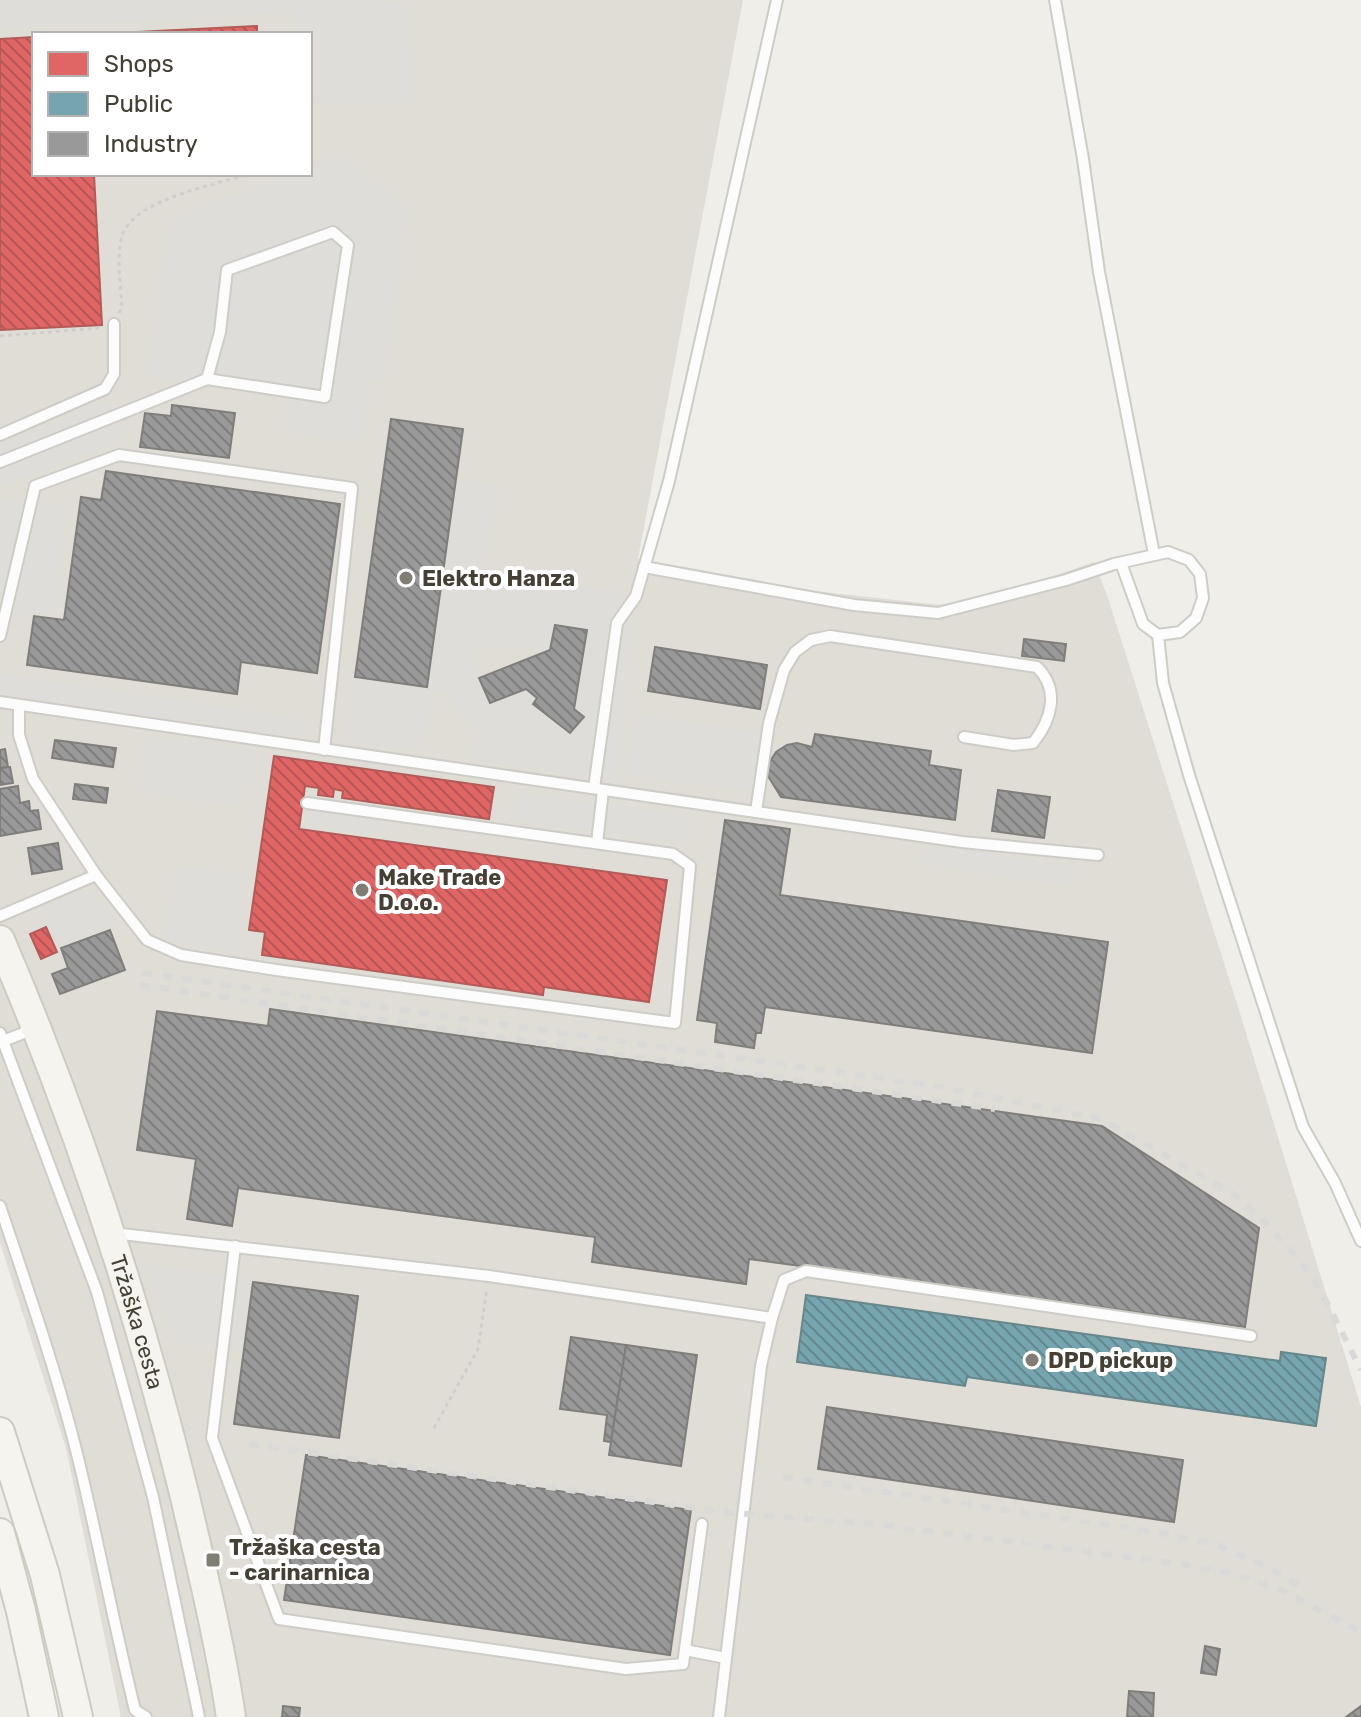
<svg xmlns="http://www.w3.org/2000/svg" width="1361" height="1717" font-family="Rubik,sans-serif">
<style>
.industrial{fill:#e0ddd7;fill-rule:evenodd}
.parking{fill:#deddd9;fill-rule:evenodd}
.shops{fill:url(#shops-back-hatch);stroke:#b25b58;stroke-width:2}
.public{fill:url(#public-back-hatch);stroke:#67878b;stroke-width:2}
.industry{fill:url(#industry-back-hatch);stroke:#807e7b;stroke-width:2}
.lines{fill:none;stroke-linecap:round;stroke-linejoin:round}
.lane-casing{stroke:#cdccc7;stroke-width:14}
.secondary-casing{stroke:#cecbc1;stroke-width:32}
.path{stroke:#d0cecb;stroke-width:3;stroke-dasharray:4 4;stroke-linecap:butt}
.lane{stroke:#fdfcfc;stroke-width:10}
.secondary{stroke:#f6f4ee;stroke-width:28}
.rail{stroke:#d9d9d8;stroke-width:6;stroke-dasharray:10 10;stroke-linecap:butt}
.poi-dot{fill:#807d75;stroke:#fff;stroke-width:3}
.labels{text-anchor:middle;stroke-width:8;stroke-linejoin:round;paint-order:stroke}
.poi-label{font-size:22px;font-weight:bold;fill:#454036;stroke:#fff;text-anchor:start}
.street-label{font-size:22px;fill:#454036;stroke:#fff}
</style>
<defs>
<pattern id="shops-back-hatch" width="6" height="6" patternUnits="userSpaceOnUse" patternTransform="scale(2)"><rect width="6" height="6" fill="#e06666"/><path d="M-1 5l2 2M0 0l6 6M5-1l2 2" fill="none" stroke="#b75555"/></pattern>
<pattern id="public-back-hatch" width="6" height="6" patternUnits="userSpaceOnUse" patternTransform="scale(2)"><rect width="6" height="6" fill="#76a5af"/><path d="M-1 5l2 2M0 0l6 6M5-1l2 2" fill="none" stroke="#63888f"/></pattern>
<pattern id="industry-back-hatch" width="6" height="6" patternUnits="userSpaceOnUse" patternTransform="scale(2)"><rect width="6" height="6" fill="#999"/><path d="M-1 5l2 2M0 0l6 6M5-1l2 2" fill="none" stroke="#7f7e7e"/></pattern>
</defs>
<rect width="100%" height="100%" fill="#efeee9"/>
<!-- industrial -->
<path class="industrial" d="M0 0H743L638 559 753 584 931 604 968 606 1094 562 1106 592 1239 1010 1361 1407V1717H121L66 1448 0 1243ZM34 34H310V174H34Z"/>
<!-- parking -->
<g class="parking">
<path d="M0 0H389V4H408L412 102 310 103V34H298L296 16 289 3 282 2 283 13 0 28Z"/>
<path d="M338 155 406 208 384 381 369 380 361 441 285 432 290 399 148 375 172 220 290 174H310V166Z"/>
<path d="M109 403 123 440 0 486V444Z"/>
<path d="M456 479 498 486 480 575 612 591 630 625 617 781 473 758 477 728 445 692 427 687ZM471 644 550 650 574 709 584 718 569 733 533 705 537 698 526 689 490 703 470 654Z"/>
<path d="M0 499 67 506 51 615 33 613 0 620Z"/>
<path d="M0 674 307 720 304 737 0 692Z"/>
<path d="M355 679 432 690 426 733H421L418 750 346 740Z"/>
<path d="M636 716 759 732 751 791 628 775Z"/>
<path d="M149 737 257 751 253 783 241 781 237 805 139 792Z"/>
<path d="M518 793 691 816 688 843 515 820Z"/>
<path d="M312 804 383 814 380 835 309 825Z"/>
<path d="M924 845 1071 867 1068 885 921 863Z"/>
<path d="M177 866 246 876 236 953 165 938Z"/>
<path d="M90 889 116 926 59 945 42 907Z"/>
<path d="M147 1265 250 1279 242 1350 177 1343Z"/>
</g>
<!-- shops -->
<g class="shops">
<path d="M257 26V34H97Z"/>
<path d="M34 37V174H94L102 325 0 330V39Z"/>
<path d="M274 756 494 787 489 819 342 798 343 791 334 789 333 797 318 795 319 788 305 786 299 829 667 880 649 1002 544 987 543 995 262 955 265 932 249 930Z"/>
<path d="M46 927 57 952 41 959 30 934Z"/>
</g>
<!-- public -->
<path class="public" d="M806 1295 1280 1361 1281 1352 1326 1358 1316 1426 967 1377 965 1386 797 1362Z"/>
<!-- industry -->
<g class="industry">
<path d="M172 405 235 413 229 458 140 447 145 413 171 416Z"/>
<path d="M391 419 463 429 427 687 355 677Z"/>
<path d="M106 471 340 504 317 673 241 662 237 694 27 665 34 616 64 620 81 497 101 500Z"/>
<path d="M555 625 587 630 574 709 584 717 570 733 533 704 537 698 526 689 490 703 479 678 550 650Z"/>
<path d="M1024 639 1066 644 1064 661 1022 656Z"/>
<path d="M655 647 767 665 760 709 648 691Z"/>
<path d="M815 734 931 751 929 765 961 770 955 820 781 797 768 776 769 763 776 752 787 745 797 743 812 747Z"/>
<path d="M55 740 116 748 113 767 52 758Z"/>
<path d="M5 749 8 767 0 768V750Z"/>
<path d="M10 767 13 783 0 785V768Z"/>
<path d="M75 784 108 788 106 803 73 799Z"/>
<path d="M18 786 20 803 29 801 30 811 38 810 41 829 0 836V789Z"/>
<path d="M998 790 1050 797 1044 838 992 831Z"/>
<path d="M725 820 790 829 780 895 1108 942 1092 1053 765 1007 761 1033H756L754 1048 715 1042 717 1023 697 1020Z"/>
<path d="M58 843 62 869 32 874 28 848Z"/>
<path d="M110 930 125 970 60 994 52 974 68 968 61 948Z"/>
<path d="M270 1009 1102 1126 1259 1228 1245 1327 749 1259 746 1284 592 1262 595 1237 238 1188 232 1226 187 1219 196 1159 137 1150 157 1011 268 1026Z"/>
<path d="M253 1282 358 1296 339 1438 234 1424Z"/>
<path d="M571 1337 626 1345 611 1442 604 1441 607 1415 560 1409Z"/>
<path d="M626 1345 697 1355 681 1466 609 1455Z"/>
<path d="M827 1407 1183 1460 1174 1522 818 1469Z"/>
<path d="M306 1455 691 1510 670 1655 284 1600Z"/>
<path d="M1205 1646 1220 1649 1216 1675 1201 1673Z"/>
<path d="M1129 1691 1154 1693 1153 1717H1127Z"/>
<path d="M283 1706 300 1708 299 1717H282Z"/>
<path d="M1361 1706V1717H1346Z"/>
</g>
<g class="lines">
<defs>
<g id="lane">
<path d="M1055 0 1083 159 1099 272 1154 554"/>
<path d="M0 435 105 389 114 374V324"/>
<path d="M0 462 207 379 325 397 348 245 333 232 227 270 220 332 207 379"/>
<path d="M644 567 854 605 938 613 1066 580 1114 564 1168 552 1189 560 1200 574 1203 598 1196 618 1180 632 1158 635 1143 624 1121 563"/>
<path d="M1158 635 1163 683 1189 775 1303 1127 1335 1183 1361 1241"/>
<path d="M0 636 35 486 119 455 352 488 324 750"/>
<path d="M0 702 962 842 1098 855"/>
<path d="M19 705V735L33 779 96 875 147 940 181 955 276 970 675 1023 690 866 673 854 307 803"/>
<path d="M594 788 617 623 636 596 669 481 777 0"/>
<path d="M756 812 769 723 784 670 795 652 811 640 830 636 1037 667C1060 690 1052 719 1033 743L1014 745 964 737"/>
<path d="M597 843 603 790"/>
<path d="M0 916 96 875"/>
<path d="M0 1033 97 1292 153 1497 199 1717"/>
<path d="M3 1041 34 1029"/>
<path d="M0 1206C30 1296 62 1387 83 1479 101 1556 116 1633 135 1710L146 1717"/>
<path d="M113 1233 489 1276 772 1318 784 1280 806 1271 1251 1336"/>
<path d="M235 1246 212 1438 279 1619 626 1669 683 1664 702 1524"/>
<path d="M685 1650 726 1658"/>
<path d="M719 1717 761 1366 772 1318"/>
</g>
<g id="secondary">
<path id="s1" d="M0 940C78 1122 138 1305 185 1497 202 1570 220 1643 231 1717"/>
<path d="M0 1432 45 1575 78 1717"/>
<path d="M0 1533 21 1611 44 1717"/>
</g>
</defs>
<!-- lane casing -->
<use href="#lane" class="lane-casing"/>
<!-- secondary casing -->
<use href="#secondary" class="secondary-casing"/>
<!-- path -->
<g class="path">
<path d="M119 313 122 308C121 285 115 255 123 233 137 199 217 184 250 174"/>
<path d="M0 336 99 328"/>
<path d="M434 1428 478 1349 487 1288"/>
</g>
<!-- lane -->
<use href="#lane" class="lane"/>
<!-- secondary -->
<use href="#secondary" class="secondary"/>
<!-- rail -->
<g class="rail">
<path d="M142 973 935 1086 1101 1119 1232 1193 1261 1218 1299 1259 1320 1289 1361 1370"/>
<path d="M140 985 995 1109"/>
<path d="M249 1444 722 1512 875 1524 1180 1564 1231 1573 1276 1587 1361 1632"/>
<path d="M783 1477 1162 1533 1220 1546 1266 1566 1306 1590"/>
</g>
</g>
<!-- markers -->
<g class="poi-dot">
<circle cx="406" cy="578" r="8"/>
<circle cx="362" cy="890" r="8"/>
<circle cx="1032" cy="1360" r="8"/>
<rect x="205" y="1552" width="16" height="16" rx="4"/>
</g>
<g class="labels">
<!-- poi labels -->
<g class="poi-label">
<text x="422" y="586">Elektro Hanza</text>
<text x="378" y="885">Make Trade<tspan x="378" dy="25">D.o.o.</tspan></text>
<text x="1048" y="1368">DPD pickup</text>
<text x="229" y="1555">Tržaška cesta<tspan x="229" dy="25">- carinarnica</tspan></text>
</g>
<!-- street labels -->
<g class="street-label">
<text dy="8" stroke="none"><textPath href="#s1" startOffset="406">Tržaška cesta</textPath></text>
</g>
</g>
<!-- legend -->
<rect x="32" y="32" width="280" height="144" fill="#ffffff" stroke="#b5b3af" stroke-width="2"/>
<rect x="48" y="52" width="40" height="24" fill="#e06666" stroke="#b5b3af" stroke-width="2"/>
<text x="104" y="72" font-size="24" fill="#454036">Shops</text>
<rect x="48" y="92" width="40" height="24" fill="#76a5af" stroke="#b5b3af" stroke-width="2"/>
<text x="104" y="112" font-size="24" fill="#454036">Public</text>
<rect x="48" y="132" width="40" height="24" fill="#999999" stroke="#b5b3af" stroke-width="2"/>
<text x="104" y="152" font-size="24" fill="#454036">Industry</text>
</svg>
